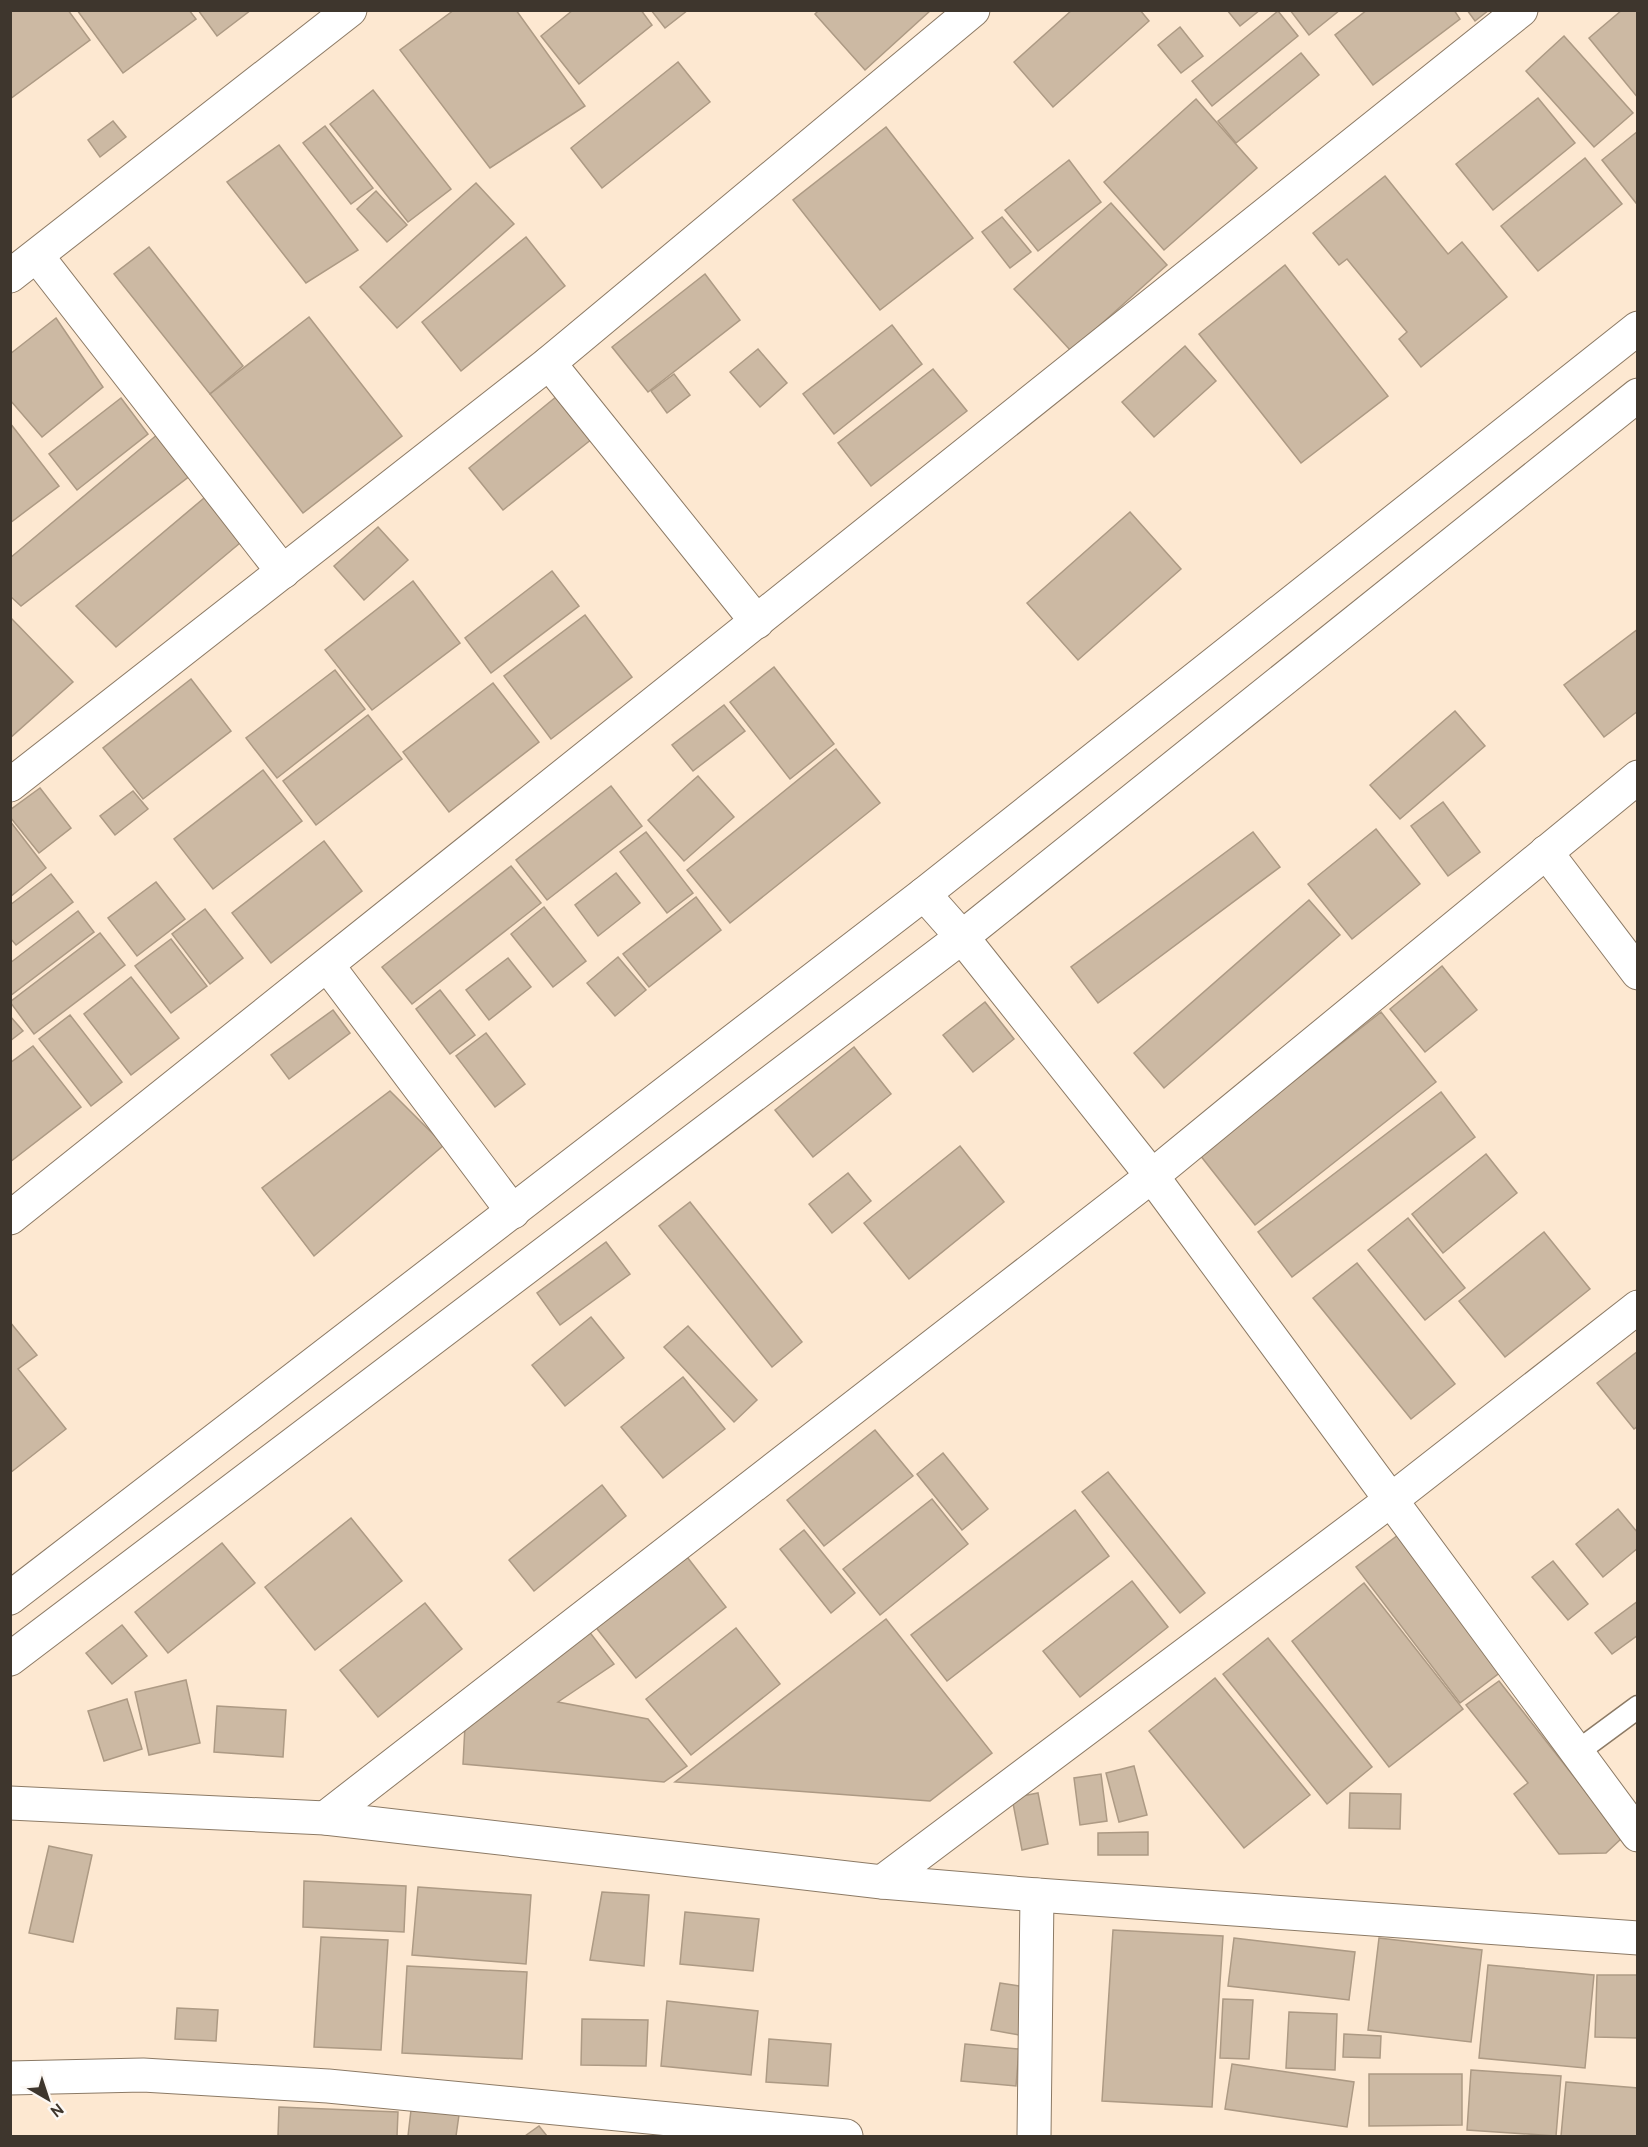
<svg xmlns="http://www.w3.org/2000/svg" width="1648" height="2147" font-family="Cabin,sans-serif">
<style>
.building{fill:#ccb9a3;stroke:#ad9a84;stroke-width:1.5}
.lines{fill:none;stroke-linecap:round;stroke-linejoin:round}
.lane-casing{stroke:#8c7a65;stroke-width:25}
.street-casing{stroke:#8c7a65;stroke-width:35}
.secondary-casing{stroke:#8c7a65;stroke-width:35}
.lane{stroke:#fff;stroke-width:22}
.street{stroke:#fff;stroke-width:33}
.secondary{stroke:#fff;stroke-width:33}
</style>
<rect width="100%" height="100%" fill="#fde8d1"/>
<!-- building -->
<g class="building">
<path d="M10 10H68L90 40 10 99Z"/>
<path d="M77 10H189L196 19 123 73Z"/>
<path d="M198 10H251L217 36Z"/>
<path d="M454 10H516L585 106 490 168 400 50Z"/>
<path d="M573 10H641L652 25 579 84 541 36Z"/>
<path d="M651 10H688L665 28Z"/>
<path d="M819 10H931L865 70 815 14Z"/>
<path d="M1072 10H1140L1149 21 1053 107 1014 62Z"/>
<path d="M1227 10H1260L1240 26Z"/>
<path d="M1290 10H1340L1309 35Z"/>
<path d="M1367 10H1454L1460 19 1373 85 1335 35Z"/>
<path d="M1467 10H1489L1475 21Z"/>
<path d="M1622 10H1638V98L1589 38Z"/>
<path d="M1278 11 1298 36 1212 106 1192 81Z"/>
<path d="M1180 27 1203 56 1181 73 1158 45Z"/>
<path d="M1564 36 1633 113 1594 147 1526 71Z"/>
<path d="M1301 53 1319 75 1236 143 1218 121Z"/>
<path d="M678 62 710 102 602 188 571 148Z"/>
<path d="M373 90 451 189 408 222 330 124Z"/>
<path d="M1538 98 1575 143 1493 210 1456 164Z"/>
<path d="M1196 99 1257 168 1164 250 1104 182Z"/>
<path d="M113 121 126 137 100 157 88 140Z"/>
<path d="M325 126 373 188 351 204 303 143Z"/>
<path d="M886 127 973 238 880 310 793 200Z"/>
<path d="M1638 131V202L1636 203 1602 160Z"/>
<path d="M279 145 358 250 306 283 227 182Z"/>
<path d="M1585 158 1622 204 1538 271 1501 226Z"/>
<path d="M1069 160 1101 202 1038 251 1005 210Z"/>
<path d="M1385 176 1448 254 1462 242 1507 297 1421 367 1399 339 1407 332 1347 259 1339 265 1313 233Z"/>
<path d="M476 183 514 224 397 328 360 287Z"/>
<path d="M376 191 407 225 387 242 357 209Z"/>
<path d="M1111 203 1167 265 1071 351 1014 289Z"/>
<path d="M1002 217 1031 252 1010 268 982 232Z"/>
<path d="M526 237 565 286 461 371 422 322Z"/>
<path d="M149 247 243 366 210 394 114 274Z"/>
<path d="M1285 265 1388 396 1301 463 1199 334Z"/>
<path d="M705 274 740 320 648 392 612 347Z"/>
<path d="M309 317 402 436 303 513 210 394Z"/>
<path d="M56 318 103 387 42 437 10 400V354Z"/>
<path d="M892 325 922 364 834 434 803 394Z"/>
<path d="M1185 346 1216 381 1154 437 1122 402Z"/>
<path d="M758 349 787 383 760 407 730 372Z"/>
<path d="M933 369 967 411 871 486 838 443Z"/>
<path d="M674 374 690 395 667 413 651 391Z"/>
<path d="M562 392 597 435 503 510 469 468Z"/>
<path d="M121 398 148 434 77 490 49 454Z"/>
<path d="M10 423 59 486 10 523Z"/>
<path d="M158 434 191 475 21 606 10 596V558Z"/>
<path d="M210 493 246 538 116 647 76 606Z"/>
<path d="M1130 512 1181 569 1078 660 1027 603Z"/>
<path d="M378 527 408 560 364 600 334 566Z"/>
<path d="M552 571 579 606 491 673 465 638Z"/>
<path d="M413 581 460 643 372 710 325 650Z"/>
<path d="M585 615 632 677 551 739 504 676Z"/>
<path d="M10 617 73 682 10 738Z"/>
<path d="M1638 629V711L1604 737 1564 685Z"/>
<path d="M774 667 834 744 790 779 730 702Z"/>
<path d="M335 670 365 709 277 778 246 738Z"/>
<path d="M191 679 231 731 143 799 103 748Z"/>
<path d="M493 683 539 742 449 812 403 752Z"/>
<path d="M724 705 745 731 693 771 672 745Z"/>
<path d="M1455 711 1485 746 1400 819 1370 785Z"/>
<path d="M368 715 402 759 316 825 283 781Z"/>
<path d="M836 749 880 803 730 923 687 870Z"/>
<path d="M263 770 302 821 213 889 174 839Z"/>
<path d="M698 776 734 817 684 861 648 820Z"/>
<path d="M611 786 642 826 547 900 516 860Z"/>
<path d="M40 788 71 828 39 853 10 817V810Z"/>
<path d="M133 791 148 809 115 835 100 816Z"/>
<path d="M1443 802 1480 852 1448 876 1411 826Z"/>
<path d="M10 821 46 868 10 897Z"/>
<path d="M1376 829 1420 884 1352 939 1308 884Z"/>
<path d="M646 832 693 893 667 913 620 852Z"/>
<path d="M1253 832 1280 867 1098 1003 1071 967Z"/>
<path d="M324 841 362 891 271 963 232 913Z"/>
<path d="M511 866 541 903 412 1004 382 967Z"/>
<path d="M616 873 640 903 598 936 575 905Z"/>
<path d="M51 874 73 902 16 945 10 938V905Z"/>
<path d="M156 882 185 919 137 956 108 918Z"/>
<path d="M696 897 721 930 649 987 623 954Z"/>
<path d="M1309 900 1340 935 1164 1088 1134 1053Z"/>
<path d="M544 907 586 961 553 987 511 934Z"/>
<path d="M205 909 243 958 210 984 172 934Z"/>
<path d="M78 911 94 932 10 996V963Z"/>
<path d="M100 933 125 965 34 1034 10 1002Z"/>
<path d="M171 939 207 986 171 1013 135 966Z"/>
<path d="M618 957 646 990 615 1016 587 983Z"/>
<path d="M508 958 531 987 489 1020 466 990Z"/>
<path d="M1442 966 1477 1010 1425 1052 1390 1009Z"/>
<path d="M131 977 179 1038 131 1075 84 1014Z"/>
<path d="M440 990 475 1035 450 1054 416 1009Z"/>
<path d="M985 1002 1014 1039 973 1072 943 1035Z"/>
<path d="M333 1010 350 1033 289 1079 271 1055Z"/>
<path d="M1381 1012 1436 1082 1255 1225 1200 1155Z"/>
<path d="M70 1015 122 1082 91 1106 39 1039Z"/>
<path d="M10 1016 23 1031 10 1041Z"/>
<path d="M486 1033 525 1084 495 1107 456 1056Z"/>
<path d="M33 1046 81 1107 10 1162V1063Z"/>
<path d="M854 1047 891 1094 813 1157 775 1110Z"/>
<path d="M390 1091 444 1145 314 1256 262 1188Z"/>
<path d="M1441 1092 1475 1137 1292 1277 1258 1232Z"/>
<path d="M960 1146 1004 1202 909 1279 864 1223Z"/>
<path d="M1486 1154 1517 1193 1443 1253 1412 1214Z"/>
<path d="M848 1173 871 1201 832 1233 809 1204Z"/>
<path d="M690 1202 802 1342 772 1367 659 1226Z"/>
<path d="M1408 1218 1465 1288 1425 1320 1368 1250Z"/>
<path d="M1544 1232 1590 1289 1505 1357 1459 1301Z"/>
<path d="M606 1242 630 1274 560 1325 537 1293Z"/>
<path d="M1357 1263 1455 1384 1411 1419 1313 1298Z"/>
<path d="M591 1317 624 1358 565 1406 532 1365Z"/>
<path d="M10 1322 37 1355 18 1369 66 1429 10 1473Z"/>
<path d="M688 1326 757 1400 734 1422 664 1347Z"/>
<path d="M1638 1351V1426L1634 1429 1597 1383Z"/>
<path d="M683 1377 725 1429 663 1478 621 1427Z"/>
<path d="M875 1430 913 1476 824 1546 787 1500Z"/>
<path d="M943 1453 988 1509 962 1530 917 1474Z"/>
<path d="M1108 1472 1205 1593 1180 1613 1082 1492Z"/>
<path d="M602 1485 626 1516 534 1591 509 1560Z"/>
<path d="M932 1499 968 1544 880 1615 843 1569Z"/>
<path d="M1618 1509 1638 1533V1548L1603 1577 1576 1544Z"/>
<path d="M1075 1510 1109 1556 947 1681 911 1635Z"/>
<path d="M351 1518 402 1581 315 1650 265 1587Z"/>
<path d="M804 1530 855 1593 831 1613 780 1549Z"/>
<path d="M1402 1532 1506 1668 1460 1703 1356 1567Z"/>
<path d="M222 1543 255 1583 168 1653 135 1612Z"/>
<path d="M684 1553 726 1607 636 1678 594 1625Z"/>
<path d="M1553 1561 1588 1604 1568 1620 1532 1577Z"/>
<path d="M1132 1581 1168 1627 1080 1697 1043 1651Z"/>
<path d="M1364 1583 1463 1709 1389 1767 1292 1641Z"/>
<path d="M1638 1601V1635L1612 1654 1595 1633Z"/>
<path d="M425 1603 462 1649 378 1717 340 1670Z"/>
<path d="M886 1619 992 1753 930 1801 675 1782Z"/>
<path d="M122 1625 147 1656 112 1684 86 1653Z"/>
<path d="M736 1628 780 1684 691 1755 646 1699Z"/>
<path d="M588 1630 614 1664 558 1702 648 1719 687 1766 664 1782 463 1764 465 1726Z"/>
<path d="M1268 1638 1372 1767 1327 1804 1223 1674Z"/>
<path d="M1215 1678 1310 1795 1244 1848 1149 1731Z"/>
<path d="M186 1680 200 1743 149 1755 135 1692Z"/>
<path d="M1499 1681 1622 1838 1606 1853 1559 1854 1514 1794 1528 1783 1466 1705Z"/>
<path d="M127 1699 142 1749 104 1761 88 1711Z"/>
<path d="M217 1706 286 1710 283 1757 214 1752Z"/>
<path d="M1134 1766 1147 1815 1119 1822 1106 1773Z"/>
<path d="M1101 1774 1107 1821 1080 1825 1074 1778Z"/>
<path d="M1038 1793 1048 1844 1022 1850 1012 1798Z"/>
<path d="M1350 1793 1401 1794 1400 1829 1349 1828Z"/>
<path d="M1148 1832V1855H1098V1833Z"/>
<path d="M49 1846 92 1855 73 1942 29 1933Z"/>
<path d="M304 1881 406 1886 404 1932 303 1927Z"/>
<path d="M418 1887 531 1895 526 1964 412 1955Z"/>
<path d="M602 1892 649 1895 644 1966 590 1960Z"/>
<path d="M685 1912 759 1919 753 1971 680 1964Z"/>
<path d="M1113 1930 1223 1936 1212 2107 1102 2101Z"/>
<path d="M321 1937 388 1940 381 2050 314 2047Z"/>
<path d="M1234 1938 1355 1952 1349 2000 1228 1986Z"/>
<path d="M1379 1938 1482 1950 1471 2042 1368 2030Z"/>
<path d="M1488 1965 1594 1975 1585 2068 1479 2058Z"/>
<path d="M407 1966 527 1972 522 2059 402 2053Z"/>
<path d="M1597 1975H1638V2038L1595 2037Z"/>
<path d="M1000 1983 1033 1988 1025 2036 991 2030Z"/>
<path d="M1223 1999 1253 2000 1249 2059 1220 2058Z"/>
<path d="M667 2001 758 2011 751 2075 661 2066Z"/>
<path d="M177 2008 218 2010 216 2041 175 2039Z"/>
<path d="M1289 2012 1337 2014 1335 2070 1286 2068Z"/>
<path d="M582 2019 648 2020 646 2066 581 2065Z"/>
<path d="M1344 2034 1381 2036 1380 2058 1343 2057Z"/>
<path d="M769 2039 831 2044 828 2086 766 2082Z"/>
<path d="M965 2044 1019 2049 1016 2086 961 2081Z"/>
<path d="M1232 2064 1354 2082 1347 2127 1225 2109Z"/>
<path d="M1471 2070 1561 2076 1556 2136 1467 2130Z"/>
<path d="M1369 2074H1462V2125L1369 2126Z"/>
<path d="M1566 2082 1638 2088V2136H1561Z"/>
<path d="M279 2107 398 2112 397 2136H278Z"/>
<path d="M411 2110 459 2115 456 2136H408Z"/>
<path d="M539 2126 547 2136H525Z"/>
</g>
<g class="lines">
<defs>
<path id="lane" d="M1577 1752 1638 1707"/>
<g id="street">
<path d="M37 256 283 572"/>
<path d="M10 276 350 10"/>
<path d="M549 363 757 622"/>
<path d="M10 785 549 363 973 10"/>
<path d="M1546 852 1638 973"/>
<path d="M924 894 962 937 1152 1176 1638 1835"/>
<path d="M328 966 513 1212"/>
<path d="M10 1218 1521 10"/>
<path d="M325 1818 1152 1176 1638 777"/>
<path d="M882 1882 1391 1500 1638 1307"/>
<path d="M10 2078 143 2075 328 2086 846 2136"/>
<path d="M1034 2136 1037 1895"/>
</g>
<g id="secondary">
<path d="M10 1598 924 894 1638 328"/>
<path d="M10 1659 962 937 1638 395"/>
<path d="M10 1803 325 1818 882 1882 1037 1895 1638 1938"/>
</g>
</defs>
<!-- lane casing -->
<use href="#lane" class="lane-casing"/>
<!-- street casing -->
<use href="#street" class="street-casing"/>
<!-- secondary casing -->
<use href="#secondary" class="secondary-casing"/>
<!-- lane -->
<use href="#lane" class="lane"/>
<!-- street -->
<use href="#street" class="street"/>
<!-- secondary -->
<use href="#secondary" class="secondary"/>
</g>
<!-- border -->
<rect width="1648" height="2147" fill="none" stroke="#3e362d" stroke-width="24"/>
<!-- north arrow -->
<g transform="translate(48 2099) rotate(141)" stroke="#fcf8f4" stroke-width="4.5" paint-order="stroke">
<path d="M0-4.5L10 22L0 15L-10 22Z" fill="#3e362d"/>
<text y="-9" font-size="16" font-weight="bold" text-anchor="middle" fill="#3e362d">N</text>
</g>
</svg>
